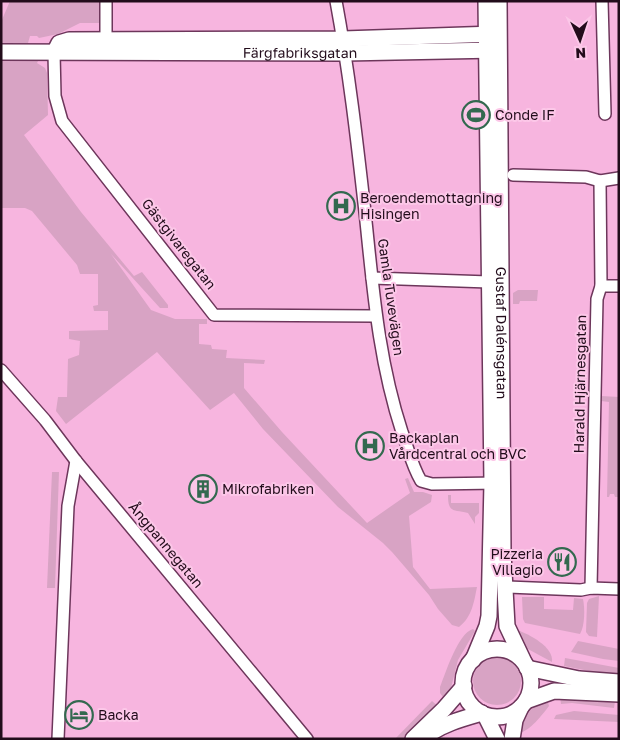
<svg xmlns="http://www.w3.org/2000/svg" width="620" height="740" font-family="'Golos Text',sans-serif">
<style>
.green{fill:#d8a3c4}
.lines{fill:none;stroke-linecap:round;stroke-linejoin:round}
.minor-casing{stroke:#6d365b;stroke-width:14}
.tertiary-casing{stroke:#6d365b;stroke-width:18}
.minor{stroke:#fff;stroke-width:11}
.tertiary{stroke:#fff;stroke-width:15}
.labels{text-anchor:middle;stroke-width:4;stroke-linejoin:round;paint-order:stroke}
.street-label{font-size:14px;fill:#220c1b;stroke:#fcc7e8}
.poi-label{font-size:14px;fill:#220c1b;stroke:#fcc7e8;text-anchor:start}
</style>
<rect width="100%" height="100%" fill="#f7b5df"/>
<!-- green -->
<g class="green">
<path d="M10 1H101L103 23H80L58 34 39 38 37 36H30L28 43 38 61 37 63 45 68 47 73 48 115 24 135 81 212 134 276 142 272 168 305V308H160L111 254 151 310 175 319H207V324H199V344L211 345 212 349 227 350 226 358 265 360 264 364 244 363V388L282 432 367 523 410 493 405 479 408 478 414 492H423L432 495 431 502 409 516 413 567 430 589 477 587C474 602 472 617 459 627L452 625 438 609 429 595 392 552 383 543 338 507 263 429 234 393 210 410 157 352 66 424 56 411 58 397H67L68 359 79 355 80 341 69 339V331L108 330V311H94L93 306 98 305V274H80L77 265 32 211 25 208H1V22Z"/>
<path d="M518 290H538L537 301H520L519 304H513V293Z"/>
<path d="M601 396 619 397V497H615L614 494H610L609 497H607L609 402 601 401Z"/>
<path d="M52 472H59L55 588H47Z"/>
<path d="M448 495H451V503H479V513L475 517V524L468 513C454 509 448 514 448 495Z"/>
<path d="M599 596 597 637 589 636 586 632 587 603 589 599Z"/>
<path d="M522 597H544V609L573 610 574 598 583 599C585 608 585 626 580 634L525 623 523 619Z"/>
<path d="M473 629 475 631 458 660 451 688 445 700 440 693V687C446 672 458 633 473 629Z"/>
<path d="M517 630C529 634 554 647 552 662L526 648Z"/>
<path d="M578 641 619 649V661L603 659 571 652Z"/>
<circle cx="497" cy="681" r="24"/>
<path d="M565 658 619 668V677L564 666Z"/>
<path d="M560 696 615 701 614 708 572 703 561 704Z"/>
<path d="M547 699 549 706C542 715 530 731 519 733 524 714 530 708 547 699Z"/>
<path d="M432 701 440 708 408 739H395Z"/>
<path d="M574 711 619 715V722L554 719 556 715Z"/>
</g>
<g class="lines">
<defs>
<g id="minor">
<path d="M336 1C349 71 357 141 365 212 373 287 378 359 402 432 408 448 412 466 421 481L432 484 498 483"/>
<path d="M602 1 605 114"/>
<path d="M106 39V1"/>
<path d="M54 53 55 96 62 121 214 315 375 316"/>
<path d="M513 175 586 177 600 181 619 178"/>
<path d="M372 278 489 282 495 287"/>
<path d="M601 286H619"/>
<path d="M1 370 45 420 76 461 307 739"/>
<path d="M505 587 581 590 591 588 619 589"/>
<path d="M591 588 597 299 601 286 600 181"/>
<path d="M58 739 68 506 76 461"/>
</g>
<g id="tertiary">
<path id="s1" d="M499 1 503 553 507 626 524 662"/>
<path id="s2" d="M1 52 345 53 497 50"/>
<path d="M54 53 59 43 69 40 343 39 495 34"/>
<circle cx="497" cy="683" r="34"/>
<path d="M473 660 487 626 489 616 492 483 486 1"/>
<path d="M527 668 579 679 619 682"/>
<path d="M526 701 554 691 619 694"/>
<path d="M485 715 497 739"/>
<path d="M426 736C443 724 461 719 482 713"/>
<path d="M413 739 444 709 464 686"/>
<path d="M512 739 515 720 521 707"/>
</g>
</defs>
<!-- minor casing -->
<use href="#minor" class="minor-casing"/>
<!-- tertiary casing -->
<use href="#tertiary" class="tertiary-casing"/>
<!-- minor -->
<use href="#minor" class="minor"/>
<!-- tertiary -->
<use href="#tertiary" class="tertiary"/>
</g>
<!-- icons -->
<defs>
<symbol id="stadium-ring" viewBox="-11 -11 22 22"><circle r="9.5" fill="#fcc7e8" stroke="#33694f" stroke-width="1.5"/><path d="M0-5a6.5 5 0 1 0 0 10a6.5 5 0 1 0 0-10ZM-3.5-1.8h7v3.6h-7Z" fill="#33694f"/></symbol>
<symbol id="hospital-ring" viewBox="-11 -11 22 22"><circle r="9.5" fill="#fcc7e8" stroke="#33694f" stroke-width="1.5"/><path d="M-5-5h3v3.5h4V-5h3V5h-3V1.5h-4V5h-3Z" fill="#33694f"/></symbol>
<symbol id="building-ring" viewBox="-11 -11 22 22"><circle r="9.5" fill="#fcc7e8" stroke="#33694f" stroke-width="1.5"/><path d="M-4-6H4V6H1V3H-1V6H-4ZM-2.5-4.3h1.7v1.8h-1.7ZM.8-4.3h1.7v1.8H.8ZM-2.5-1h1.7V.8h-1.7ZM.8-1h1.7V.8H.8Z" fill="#33694f"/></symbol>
<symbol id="restaurant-ring" viewBox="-11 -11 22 22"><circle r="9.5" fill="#fcc7e8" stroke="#33694f" stroke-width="1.5"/><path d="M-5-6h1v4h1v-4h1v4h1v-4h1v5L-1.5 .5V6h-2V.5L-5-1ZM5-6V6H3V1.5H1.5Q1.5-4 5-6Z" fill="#33694f"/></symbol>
<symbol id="hotel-ring" viewBox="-11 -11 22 22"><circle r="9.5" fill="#fcc7e8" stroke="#33694f" stroke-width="1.5"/><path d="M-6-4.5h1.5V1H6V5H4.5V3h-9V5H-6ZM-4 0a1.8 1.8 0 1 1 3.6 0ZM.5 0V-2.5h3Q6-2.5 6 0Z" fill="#33694f"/></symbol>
</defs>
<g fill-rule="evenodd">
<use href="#stadium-ring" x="460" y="99" width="32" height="32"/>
<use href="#hospital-ring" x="325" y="190" width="32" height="32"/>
<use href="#hospital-ring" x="354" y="430" width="32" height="32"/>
<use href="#building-ring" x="187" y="473" width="32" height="32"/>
<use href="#restaurant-ring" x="546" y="546" width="32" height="32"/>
<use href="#hotel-ring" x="63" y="699" width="32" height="32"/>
</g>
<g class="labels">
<!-- street labels -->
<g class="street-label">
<text dy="5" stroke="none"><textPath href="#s2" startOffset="299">Färgfabriksgatan</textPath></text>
<text transform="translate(179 244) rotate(52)" y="5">Gästgivaregatan</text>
<text transform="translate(391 297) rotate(82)" y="5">Gamla Tuvevägen</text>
<text dy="5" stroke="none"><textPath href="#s1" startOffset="332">Gustaf Dalénsgatan</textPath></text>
<text transform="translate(580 384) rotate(-89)" y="5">Harald Hjärnesgatan</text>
<text transform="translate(166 545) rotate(50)" y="5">Ångpannegatan</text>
</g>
<!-- poi labels -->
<g class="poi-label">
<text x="495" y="120">Conde IF</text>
<text x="360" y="203">Beroendemottagning<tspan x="360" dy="16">Hisingen</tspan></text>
<text x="389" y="443">Backaplan<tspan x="389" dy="16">Vårdcentral och BVC</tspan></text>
<text x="222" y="494">Mikrofabriken</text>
<text x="543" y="559" text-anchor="end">Pizzeria<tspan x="543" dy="16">Villagio</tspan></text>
<text x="98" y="720">Backa</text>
</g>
</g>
<!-- border -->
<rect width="620" height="740" fill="none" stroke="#220c1b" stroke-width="5"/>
<!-- north arrow -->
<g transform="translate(580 40) rotate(177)" stroke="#fcc7e8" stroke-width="4" paint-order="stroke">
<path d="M0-4L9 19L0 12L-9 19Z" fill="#220c1b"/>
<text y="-8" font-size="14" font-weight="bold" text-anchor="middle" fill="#220c1b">N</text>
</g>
</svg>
